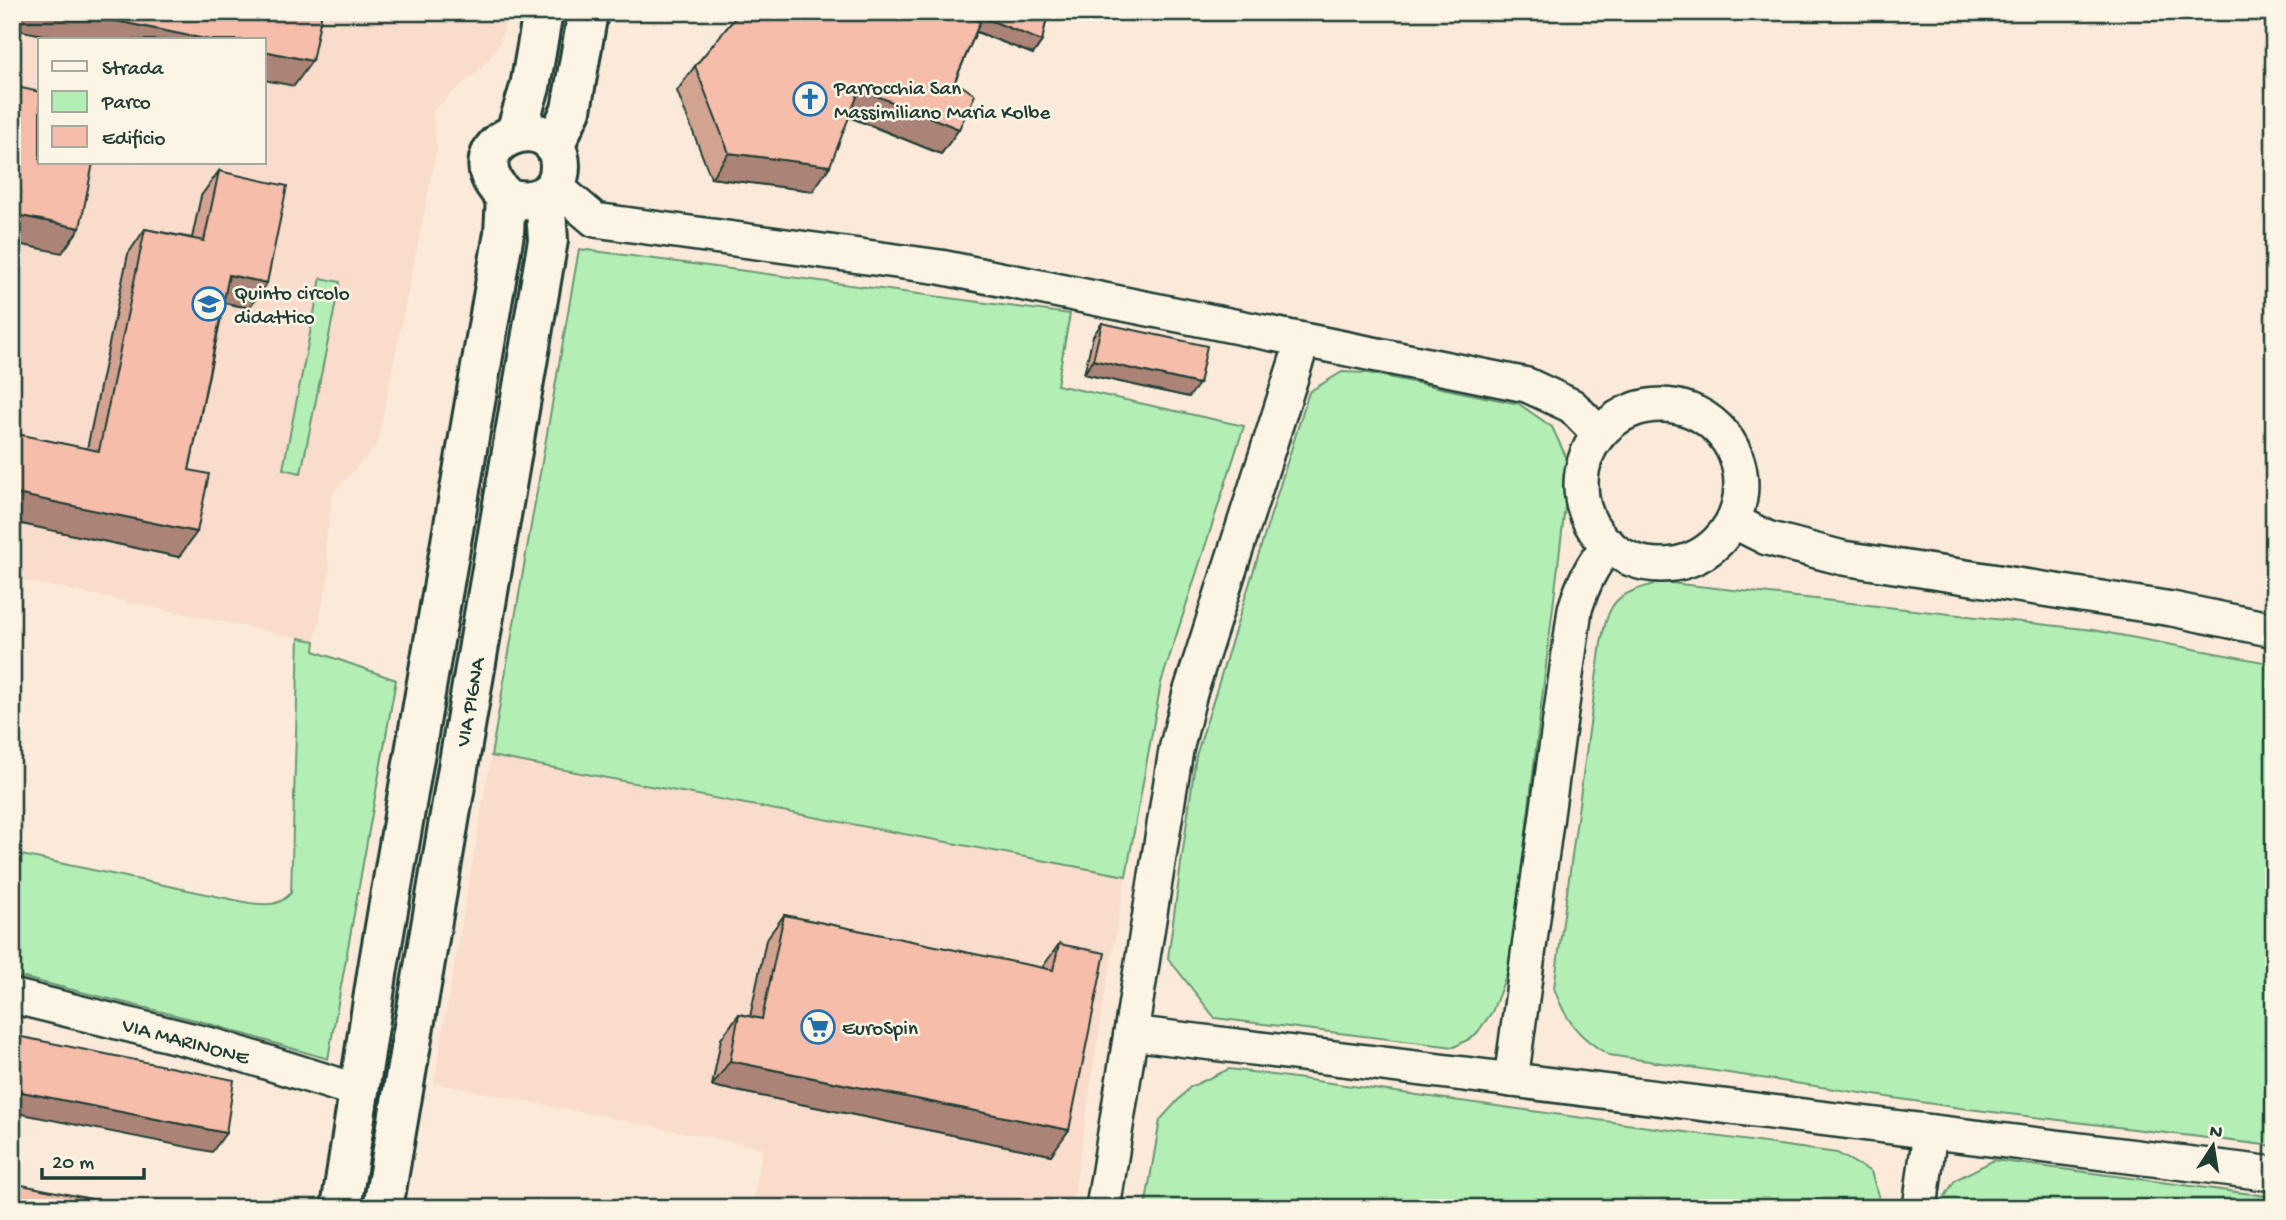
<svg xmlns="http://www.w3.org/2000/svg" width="2286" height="1220" font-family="'Gochi Hand',sans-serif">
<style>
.built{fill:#f9dccb;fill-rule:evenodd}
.green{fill:#b3efb5;stroke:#699674;stroke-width:2}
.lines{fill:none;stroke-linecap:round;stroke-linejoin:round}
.minor-casing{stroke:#1f3d34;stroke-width:38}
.secondary-casing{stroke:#1f3d34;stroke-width:44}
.minor{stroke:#fcf5e5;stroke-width:33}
.secondary{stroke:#fcf5e5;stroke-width:38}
.wall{fill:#d3a392;stroke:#1f3d34;stroke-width:2}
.shaded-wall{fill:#ac8477;stroke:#1f3d34;stroke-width:2}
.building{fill:#f5bdaa;stroke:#1f3d34;stroke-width:2}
.labels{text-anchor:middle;stroke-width:5;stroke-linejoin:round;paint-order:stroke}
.poi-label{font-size:21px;fill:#1f3d34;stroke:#fcf5e5;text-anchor:start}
.street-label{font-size:21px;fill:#1f3d34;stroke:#fcf5e5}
</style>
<rect width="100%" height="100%" fill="#fbead9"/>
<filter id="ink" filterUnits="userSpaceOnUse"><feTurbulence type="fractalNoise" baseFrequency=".0143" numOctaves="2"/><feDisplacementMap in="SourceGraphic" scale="14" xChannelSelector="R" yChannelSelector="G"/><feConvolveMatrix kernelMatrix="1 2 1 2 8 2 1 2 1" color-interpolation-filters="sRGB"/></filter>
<g filter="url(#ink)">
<!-- built -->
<g class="built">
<path d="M12 12H509L499 45 481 68 432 111 437 149 377 445 333 492 325 546 330 569 315 641 12 578ZM40 40H264V163H40Z"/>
<path d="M491 756 1126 876 1103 1005 1072 1208H752L763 1148 434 1083Z"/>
</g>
<!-- green -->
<g class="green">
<path d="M579 249 1070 314 1057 385 1244 426 1161 683 1126 876 491 756Z"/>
<path d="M321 278 340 282 301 473 283 469Z"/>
<path d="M1342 372 1368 373 1519 404 1552 427 1567 459 1565 507 1510 965 1492 1012 1475 1036 1454 1047 1215 1018 1168 958 1196 756 1309 392Z"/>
<path d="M1661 582 2093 630 2274 664V1146L1960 1108 1609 1055C1579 1038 1565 1020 1554 988L1601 643C1610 596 1617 595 1661 582Z"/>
<path d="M299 638 315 641 314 651 396 680 328 1059 203 1022 12 975V853L249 903C267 905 278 907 291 893Z"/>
<path d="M1229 1069 1837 1153 1871 1172 1882 1208H1145L1160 1120 1190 1087Z"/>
<path d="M1994 1160 2274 1197V1208H1938L1955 1180Z"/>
</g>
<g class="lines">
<defs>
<g id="minor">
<path d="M555 186 595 220 940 267 1527 385 1572 406 1599 434"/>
<circle cx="1661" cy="485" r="80"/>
<path d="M1733 521 1767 538 1843 558 2172 609 2274 630"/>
<path d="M12 996 215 1046 358 1091"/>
<path d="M1131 1033 2274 1174"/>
<path d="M1511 1080 1575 609C1583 584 1592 564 1609 545"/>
<path d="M1103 1208 1176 750 1190 693 1303 340"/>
<path d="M1920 1208 1930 1132"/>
</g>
<g id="secondary">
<path d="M516 132 530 87 543 12"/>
<path d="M554 146 571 110 588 12"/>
<path d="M341 1208 378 968 504 233 506 197C446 141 559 101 560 166 560 197 530 206 506 197"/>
<path d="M383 1208 548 240 545 196"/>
</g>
</defs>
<!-- minor casing -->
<use href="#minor" class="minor-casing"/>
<!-- secondary casing -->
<use href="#secondary" class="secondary-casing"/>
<!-- minor -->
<use href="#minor" class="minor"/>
<!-- secondary -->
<use href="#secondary" class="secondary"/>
</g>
<!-- wall -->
<g class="wall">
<path d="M959 12H1048L1042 41 1033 54 976 32 955 81 959 129 941 154 849 117 813 191 711 178 677 91 695 66 959 13Z"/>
<path d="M219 171 249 308 224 303 189 470 179 557 12 522V433L87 449 128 254 145 229 192 238 201 196Z"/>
<path d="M1102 323 1189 397 1084 374 1093 336Z"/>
<path d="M784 915 1042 968 1059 944 1051 1155 712 1086 721 1039 739 1014 750 1017 766 940Z"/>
</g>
<!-- shaded-wall -->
<g class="shaded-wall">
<path d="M12 12H72L210 40H69L12 29Z"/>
<path d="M962 12H970L1042 41 1033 54 955 23Z"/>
<path d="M264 51 312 61 294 86 264 80Z"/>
<path d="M860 89 959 129 941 154 843 114Z"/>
<path d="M729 153 830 166 813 191 711 178Z"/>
<path d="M12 214 80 228 62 253 12 243Z"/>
<path d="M229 275 267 283 249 308 212 300Z"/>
<path d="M1093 360 1199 384 1189 397 1084 374Z"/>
<path d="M12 493 197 532 179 557 12 522Z"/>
<path d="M730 1061 1069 1130 1051 1155 712 1086Z"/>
<path d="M12 1090 226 1133 212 1152 12 1112Z"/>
</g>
<!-- building -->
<g class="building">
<path d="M72 12H322L312 61 264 51V40H210Z"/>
<path d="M740 12H956L980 22 955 81 975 95 959 129 860 89 830 166 729 153 695 66Z"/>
<path d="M970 12H1048L1042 41Z"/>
<path d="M12 86 40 92V163H93L80 228 12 214Z"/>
<path d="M219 171 287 186 267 283 229 275 189 470 209 474 197 532 12 493V433L99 451 145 229 204 241Z"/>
<path d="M1102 323 1207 346 1199 384 1093 360Z"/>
<path d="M784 915 1053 970 1059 944 1105 953 1069 1130 730 1061 739 1014 762 1019Z"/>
<path d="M12 1035 234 1080 226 1133 12 1090Z"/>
<path d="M12 1183 136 1208H12Z"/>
</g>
</g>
<!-- icons -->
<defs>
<symbol id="church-ring" viewBox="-11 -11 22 22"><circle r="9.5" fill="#fcf5e5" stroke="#1f6fb2" stroke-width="1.5"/><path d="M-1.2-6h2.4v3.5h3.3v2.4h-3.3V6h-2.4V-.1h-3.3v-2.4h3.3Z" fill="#1f6fb2"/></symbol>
<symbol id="school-ring" viewBox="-11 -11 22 22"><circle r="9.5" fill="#fcf5e5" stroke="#1f6fb2" stroke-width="1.5"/><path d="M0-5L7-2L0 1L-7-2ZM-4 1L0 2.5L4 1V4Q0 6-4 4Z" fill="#1f6fb2"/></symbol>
<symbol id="supermarket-ring" viewBox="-11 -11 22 22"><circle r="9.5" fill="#fcf5e5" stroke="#1f6fb2" stroke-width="1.5"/><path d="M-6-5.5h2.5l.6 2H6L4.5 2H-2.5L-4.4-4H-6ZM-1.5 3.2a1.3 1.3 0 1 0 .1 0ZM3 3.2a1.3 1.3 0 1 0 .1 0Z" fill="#1f6fb2"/></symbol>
</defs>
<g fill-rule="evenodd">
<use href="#church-ring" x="791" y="80" width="38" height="38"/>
<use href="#school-ring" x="190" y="285" width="38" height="38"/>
<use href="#supermarket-ring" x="799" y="1008" width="38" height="38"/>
</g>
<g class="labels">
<!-- poi labels -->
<g class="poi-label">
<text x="834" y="94">Parrocchia San<tspan x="834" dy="24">Massimiliano Maria Kolbe</tspan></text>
<text x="234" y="299">Quinto circolo<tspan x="234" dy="24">didattico</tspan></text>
<text x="842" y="1034">EuroSpin</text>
</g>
<!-- street labels -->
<g class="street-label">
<text transform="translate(469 702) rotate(-80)" y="7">VIA PIGNA</text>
<text transform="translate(186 1040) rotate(15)" y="7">VIA MARINONE</text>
</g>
</g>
<!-- margin -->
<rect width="2286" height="1220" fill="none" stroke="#fcf5e5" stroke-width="42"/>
<rect x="21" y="21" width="2244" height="1178" fill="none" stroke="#1f3d34" stroke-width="2.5" filter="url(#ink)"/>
<!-- legend -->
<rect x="38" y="38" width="228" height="126" fill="#fcf5e5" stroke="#a4ab9e" stroke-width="2"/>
<rect x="52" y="61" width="35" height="10" fill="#fcf5e5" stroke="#a4ab9e" stroke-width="2"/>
<text x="102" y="74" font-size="21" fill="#1f3d34">Strada</text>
<rect x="52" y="91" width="35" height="21" fill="#b3efb5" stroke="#a4ab9e" stroke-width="2"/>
<text x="102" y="108" font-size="21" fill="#1f3d34">Parco</text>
<rect x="52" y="126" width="35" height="21" fill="#f5bdaa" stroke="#a4ab9e" stroke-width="2"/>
<text x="102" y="144" font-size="21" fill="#1f3d34">Edificio</text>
<!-- north arrow -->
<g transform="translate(2213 1146) rotate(12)" stroke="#fcf5e5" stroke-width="5" paint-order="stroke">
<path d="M0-5L12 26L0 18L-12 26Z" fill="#1f3d34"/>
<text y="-10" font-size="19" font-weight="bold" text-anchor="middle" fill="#1f3d34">N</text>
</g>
<!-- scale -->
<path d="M42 1168v10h102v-10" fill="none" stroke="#1f3d34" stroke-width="3.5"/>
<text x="52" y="1168" font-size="21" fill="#1f3d34" stroke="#fcf5e5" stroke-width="5" paint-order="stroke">20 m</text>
</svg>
